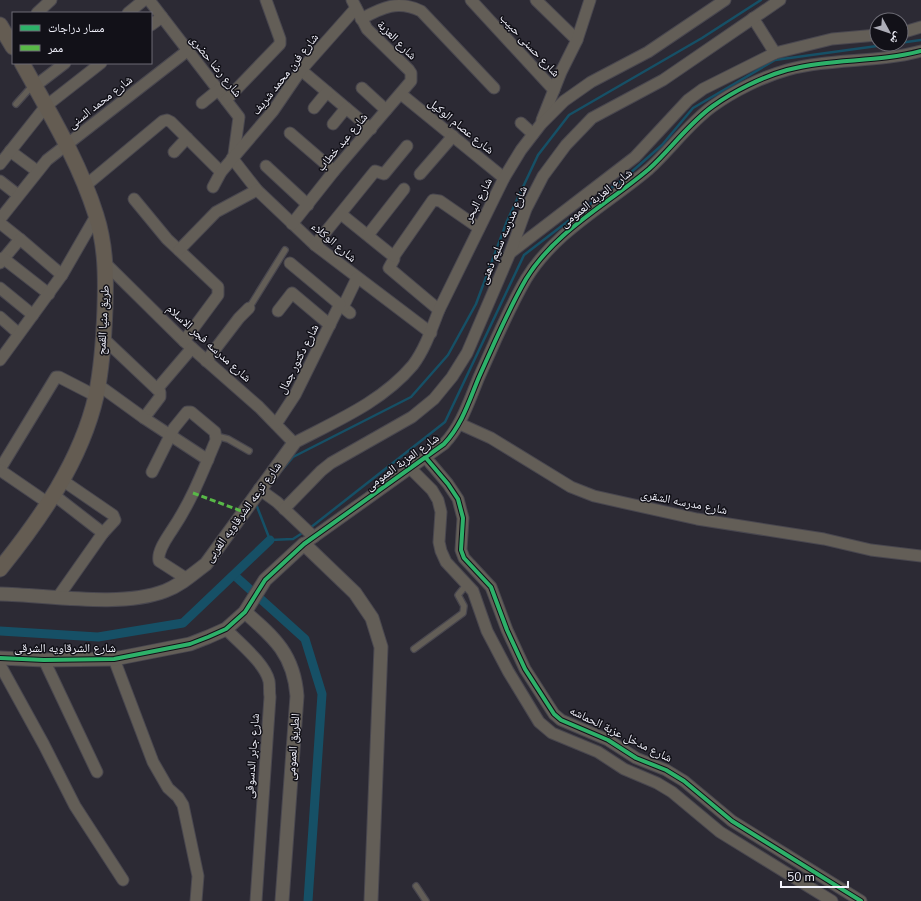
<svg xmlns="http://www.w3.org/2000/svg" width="921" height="901" font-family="'Nunito Sans','Noto Naskh Arabic',sans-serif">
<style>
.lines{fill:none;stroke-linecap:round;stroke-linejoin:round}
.stream{stroke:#165066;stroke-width:2.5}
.canal{stroke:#165066;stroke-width:9}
.service-casing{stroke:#49474f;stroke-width:8}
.minor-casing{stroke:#49474f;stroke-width:13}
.tertiary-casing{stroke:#49474f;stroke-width:15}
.secondary-casing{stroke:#49474f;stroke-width:17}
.service{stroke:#635e57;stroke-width:5.5}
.minor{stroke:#635e57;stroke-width:11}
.tertiary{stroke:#635e57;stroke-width:13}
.secondary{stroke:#645c52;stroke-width:15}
.quiet{stroke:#58b947;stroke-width:3;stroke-dasharray:6 3;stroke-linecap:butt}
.cycleway-casing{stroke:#121118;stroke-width:6}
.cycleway{stroke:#2db169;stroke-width:4}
.labels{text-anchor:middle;stroke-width:3;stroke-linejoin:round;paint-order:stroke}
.street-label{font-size:12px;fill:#f3f3fd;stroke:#121118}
</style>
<rect width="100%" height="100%" fill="#2c2a34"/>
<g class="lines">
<!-- stream -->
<g class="stream">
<path d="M282 470 293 457 411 397 448 355 476 304 507 221 538 155 569 115 702 38 761 0"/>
<path d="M256 504 270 540 293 539 304 532"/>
<path d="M310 528 445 422 524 255 628 175 662 145 693 108 775 60 921 40"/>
</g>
<!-- canal -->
<g class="canal">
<path d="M234 575 305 639 322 694 308 901"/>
<path d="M0 631 98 637 183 623 270 540"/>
</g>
<defs>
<g id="service">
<path d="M16 104 33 85"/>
<path d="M249 308 285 250"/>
<path d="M216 436 228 439 249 451"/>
<path d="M414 649 463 613 464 606 458 595 467 584"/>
<path d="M416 886 426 901"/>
</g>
<g id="minor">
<path d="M149 0 239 117 234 154"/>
<path d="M471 0 554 90"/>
<path d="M536 0 577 40"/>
<path d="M37 13 51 0"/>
<path d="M128 13 144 0"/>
<path d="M753 18 775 53"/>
<path d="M361 19C383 7 398 0 421 11L494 88"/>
<path d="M151 25 162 17"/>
<path d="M901 33 921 27"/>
<path d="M301 70 371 129"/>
<path d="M35 86 65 63"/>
<path d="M362 88 386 110"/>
<path d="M401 94 504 178"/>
<path d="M226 100 280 44V39L266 0"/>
<path d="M202 103 218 90"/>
<path d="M314 108 327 92"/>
<path d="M542 120 561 72 577 40 590 0"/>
<path d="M521 123 533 134"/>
<path d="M333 124 346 108"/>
<path d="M290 133 334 171"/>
<path d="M10 151 37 171"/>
<path d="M174 152 187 138"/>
<path d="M232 158 257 190 315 245 431 333"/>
<path d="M0 164 46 106 101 63"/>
<path d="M266 166 308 205"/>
<path d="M420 174 453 136"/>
<path d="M0 181 18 195"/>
<path d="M85 186 163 121 167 120 171 122 221 172"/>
<path d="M213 187 221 172 273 111 301 70 356 8"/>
<path d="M134 199 167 239 218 287V295L184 341"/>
<path d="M341 214 393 256 394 259 389 268 439 310"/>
<path d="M0 219 47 160 187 51"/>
<path d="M0 223 20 239 0 263"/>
<path d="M292 224 334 171 411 81V73L409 70 367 29 352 0"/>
<path d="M368 235 404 189"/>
<path d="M20 239 62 275"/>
<path d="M315 245 375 171 384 174 407 146"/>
<path d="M179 250 216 212 257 190"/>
<path d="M510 253 635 157 688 100 703 89 775 53 832 39 877 35"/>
<path d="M394 256 433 200 440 201 479 228"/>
<path d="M3 258 49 294"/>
<path d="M290 263 350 313"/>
<path d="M106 264 184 341 259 407 294 443C336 421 382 402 413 365 425 349 432 328 439 310L504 178 521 150 541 124 564 101 591 82 648 52 725 0"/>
<path d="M0 288 33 315"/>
<path d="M343 307 357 278"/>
<path d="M278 311 292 293 330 325"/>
<path d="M0 317 18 333"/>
<path d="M104 339 160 392V397L144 418"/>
<path d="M0 360 62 275 96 216"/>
<path d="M206 361 239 318 249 308"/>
<path d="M97 384 144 418 208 460"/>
<path d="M157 389 192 348"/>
<path d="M276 424 295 395 340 304"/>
<path d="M460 424 491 438 571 487 594 496 697 519 824 539 871 550 921 556"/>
<path d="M426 458 448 484 458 499 463 518 461 550 464 558 491 587 507 630 525 669 554 714 561 720 608 740 636 758 666 770 684 781 732 821 861 901"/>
<path d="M0 469 56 377H59L96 396"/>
<path d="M411 469 432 490 438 500 441 512 439 542 441 551 446 562 473 591 487 631 508 671 539 722 552 733 598 752 624 769 657 783 672 792 720 832 832 901"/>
<path d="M0 470 48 503"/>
<path d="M152 472 174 428 187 412H191L215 432 216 440C203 471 191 502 172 530 167 538 157 551 159 561L187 579"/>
<path d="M259 489 277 502 314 537"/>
<path d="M54 495 103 533 115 520 113 515 62 480"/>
<path d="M284 509 321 471 331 463 412 417 434 399 452 377 467 353 510 253 526 209 543 176 566 145 592 118 663 80 780 0"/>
<path d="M304 544 444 444C462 425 469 401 479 377 494 344 508 310 526 279 555 231 608 204 649 169 671 149 689 123 713 106 734 91 762 77 787 70 831 58 877 63 921 51"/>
<path d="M58 597 103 533"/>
<path d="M226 629C238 642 265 663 269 681 270 686 269 691 270 697L256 901"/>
<path d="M114 659 153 762 168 788 178 797 183 805 198 876 196 901"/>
<path d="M44 660 97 772"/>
<path d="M0 665 44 745 75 806 123 880"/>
</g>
<g id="tertiary">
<path d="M0 594C48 595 121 608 165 591 181 585 193 574 206 564L294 443"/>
<path d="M245 612C275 638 294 655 297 696L282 901"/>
<path d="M0 658 44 660 114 659 190 644 208 637 226 629 245 612 265 580 304 544 355 593 372 618 381 647 371 901"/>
</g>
<g id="secondary">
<path d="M0 25 13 47"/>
<path d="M0 569C41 518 81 461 96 396 102 367 104 337 105 308 106 277 106 246 96 215 79 161 49 112 22 63"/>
</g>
</defs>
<!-- service casing -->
<use href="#service" class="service-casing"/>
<!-- minor casing -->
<use href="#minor" class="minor-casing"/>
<!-- tertiary casing -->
<use href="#tertiary" class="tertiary-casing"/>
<!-- secondary casing -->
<use href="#secondary" class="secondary-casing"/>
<!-- service -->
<use href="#service" class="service"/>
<!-- minor -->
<use href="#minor" class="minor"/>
<!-- tertiary -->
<use href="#tertiary" class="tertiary"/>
<!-- secondary -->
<use href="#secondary" class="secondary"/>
<!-- quiet -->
<path class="quiet" d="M193 493 244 512"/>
<defs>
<g id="cycleway">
<path d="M426 458 448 484 458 499 463 518 461 550 464 558 491 587 507 630 525 669 554 714 561 720 608 740 636 758 666 770 684 781 732 821 861 901"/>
<path d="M0 658 44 660 114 659 190 644 208 637 226 629 245 612 265 580 304 544 444 444C462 425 469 401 479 377 494 344 508 310 526 279 555 231 608 204 649 169 671 149 689 123 713 106 734 91 762 77 787 70 831 58 877 63 921 51"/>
</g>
</defs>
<!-- cycleway casing -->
<use href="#cycleway" class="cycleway-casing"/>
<!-- cycleway -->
<use href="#cycleway" class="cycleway"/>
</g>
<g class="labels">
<!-- street labels -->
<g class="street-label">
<text transform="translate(397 40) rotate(45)" y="4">شارع العزبة</text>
<text transform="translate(530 45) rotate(47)" y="4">شارع حسنى حبيب</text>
<text transform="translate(216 66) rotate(51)" y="4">شارع رضا حضرى</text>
<text transform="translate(285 74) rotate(-52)" y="4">شارع فرن محمد شريف</text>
<text transform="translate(100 102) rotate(-38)" y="4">شارع محمد السنى</text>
<text transform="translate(461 126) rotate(39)" y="4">شارع عصام الوكيل</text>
<text transform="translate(342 142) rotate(-50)" y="4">شارع عبد خطاب</text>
<text transform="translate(596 198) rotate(-38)" y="4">شارع العزبة العمومى</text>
<text transform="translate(478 200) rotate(-63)" y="4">شارع البحر</text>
<text transform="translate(503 235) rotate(-67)" y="4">شارع مدرسه سليم ذهنى</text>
<text transform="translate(334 242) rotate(40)" y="4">شارع الوكلاء</text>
<text transform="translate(103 320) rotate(-87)" y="4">طريق منيا القمح</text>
<text transform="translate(209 343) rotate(42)" y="4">شارع مدرسه فجر الاسلام</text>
<text transform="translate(298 359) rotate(-63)" y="4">شارع دكتور جمال</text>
<text transform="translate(402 462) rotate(-36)" y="4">شارع العزبة العمومى</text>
<text transform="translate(684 502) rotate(11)" y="4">شارع مدرسه الشقرى</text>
<text transform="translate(243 512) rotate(-54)" y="4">شارع ترعه الشرقاويه الغربى</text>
<text x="65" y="652">شارع الشرقاويه الشرقى</text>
<text transform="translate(621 734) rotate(26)" y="4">شارع مدخل عزبة الحماشه</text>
<text transform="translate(293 747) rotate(-86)" y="4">الطريق العمومى</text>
<text transform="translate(252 756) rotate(-86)" y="4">شارع جابر الدسوقى</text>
</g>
</g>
<!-- legend -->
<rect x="12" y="12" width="140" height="52" fill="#121118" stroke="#6c6b74"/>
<rect x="20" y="25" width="20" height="6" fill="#2db169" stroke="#6c6b74"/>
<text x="48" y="32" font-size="12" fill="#f3f3fd">مسار دراجات</text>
<rect x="20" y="45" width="20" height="6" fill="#58b947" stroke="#6c6b74"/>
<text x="48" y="52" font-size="12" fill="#f3f3fd">ممر</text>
<!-- north arrow -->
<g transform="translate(889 32) rotate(130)"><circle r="19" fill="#121118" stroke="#6c6b74"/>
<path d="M0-3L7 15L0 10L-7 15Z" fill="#adadb7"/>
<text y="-6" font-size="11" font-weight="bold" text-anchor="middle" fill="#f3f3fd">ش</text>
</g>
<!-- scale -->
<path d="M781 881v6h67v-6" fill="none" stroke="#f3f3fd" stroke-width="2"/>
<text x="787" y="881" font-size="12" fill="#f3f3fd" stroke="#121118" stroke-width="3" paint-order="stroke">50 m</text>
</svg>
